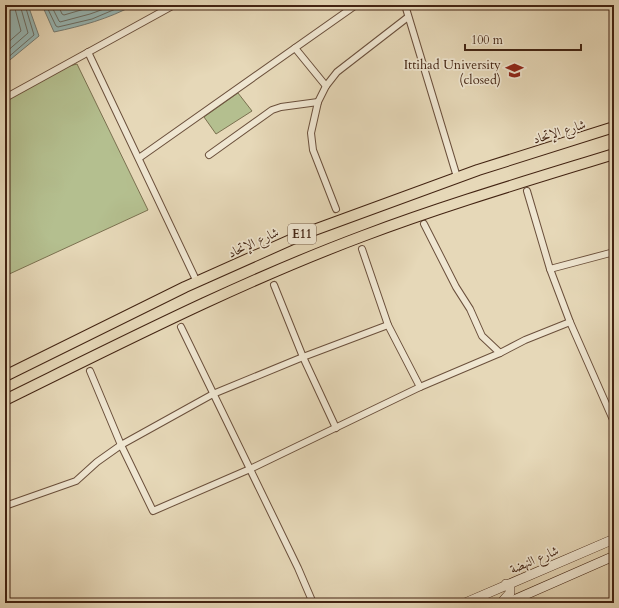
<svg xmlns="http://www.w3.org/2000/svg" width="619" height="608" font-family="Cardo,Amiri,serif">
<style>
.green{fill:#b4bf8f;stroke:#7b7150}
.water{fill:#98b8b6;stroke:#767c74}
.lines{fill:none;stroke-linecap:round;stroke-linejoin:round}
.shore{stroke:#6d6e64;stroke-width:1}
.street-casing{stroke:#6b503c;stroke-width:8}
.secondary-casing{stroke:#422312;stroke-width:10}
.primary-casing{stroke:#422312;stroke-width:12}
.street{stroke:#efe6d1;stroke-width:6}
.secondary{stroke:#efe6d1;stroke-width:9}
.primary{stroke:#e6d8b8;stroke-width:10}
.labels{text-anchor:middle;stroke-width:3.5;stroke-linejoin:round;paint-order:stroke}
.shield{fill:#efe6d1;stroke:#765e4b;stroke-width:1}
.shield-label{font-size:12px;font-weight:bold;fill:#422312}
.poi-label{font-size:13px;fill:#422312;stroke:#efe6d1;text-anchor:end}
.street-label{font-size:13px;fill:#422312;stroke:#efe6d1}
</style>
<rect width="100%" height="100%" fill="#e6d8b8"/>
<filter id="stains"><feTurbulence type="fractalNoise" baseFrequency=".005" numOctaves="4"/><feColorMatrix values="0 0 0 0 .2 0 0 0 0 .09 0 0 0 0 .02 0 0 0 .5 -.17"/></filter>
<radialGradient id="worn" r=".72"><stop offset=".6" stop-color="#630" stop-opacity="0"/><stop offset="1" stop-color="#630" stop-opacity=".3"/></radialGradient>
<!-- green -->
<g class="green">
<path d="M77 64 148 210 5 276V96L54 70Z"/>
<path d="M238 93 252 111 216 134 204 117Z"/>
</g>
<!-- water -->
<g class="water">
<path d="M5 5H28L39 36 5 64Z"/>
<path d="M42 5H134C108 19 82 26 54 32Z"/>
</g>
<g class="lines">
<!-- shore -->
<g class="shore">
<path d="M46 5 56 26 58 27 92 19 125 5"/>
<path d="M51 5 59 21 60 22 90 14 115 5"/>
<path d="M58 5 62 14 64 15 98 5"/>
<path d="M5 45 21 31 14 5"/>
<path d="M5 53 28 33 20 5"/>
<path d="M5 60 34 35 25 5"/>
</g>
<defs>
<g id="street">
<path d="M405 5 457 177"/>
<path d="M295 48 326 86"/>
<path d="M88 52 197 282"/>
<path d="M5 98 174 5"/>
<path d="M209 155 272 110 281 107 318 102"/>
<path d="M139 158 356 5"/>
<path d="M527 191 550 269 570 322 614 422"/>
<path d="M336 209 313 150 311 133 318 102 326 86 337 72 408 17"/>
<path d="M424 224 456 287 470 309 482 336 500 353"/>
<path d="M362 249 388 325 420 387"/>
<path d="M550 269 614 252"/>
<path d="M274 285 303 357 336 428"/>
<path d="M181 327 298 568 313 603"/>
<path d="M90 371 121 445 153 511 250 469 420 387 500 353 525 340 570 322"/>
<path d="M5 506 76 481 97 462 121 445 213 394 303 357 388 325"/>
</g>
<g id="secondary">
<path d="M465 603 614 539"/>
<path d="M501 603 510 593V588L506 584"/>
<path d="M507 603 614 556"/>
</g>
<g id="primary">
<path d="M5 376 185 287 306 233 478 170 614 127"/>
<path d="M5 400C123 342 240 282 363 236 445 205 530 180 614 154"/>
</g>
</defs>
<!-- street casing -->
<use href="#street" class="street-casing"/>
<!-- secondary casing -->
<use href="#secondary" class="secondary-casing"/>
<!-- primary casing -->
<use href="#primary" class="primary-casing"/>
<!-- street -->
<use href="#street" class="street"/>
<!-- secondary -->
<use href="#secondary" class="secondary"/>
<!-- primary -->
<use href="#primary" class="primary"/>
</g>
<!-- icons -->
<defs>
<symbol id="university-bare" viewBox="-9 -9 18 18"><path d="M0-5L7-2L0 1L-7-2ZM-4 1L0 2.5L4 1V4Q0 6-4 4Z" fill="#8f2418" stroke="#efe6d1" stroke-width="2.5" paint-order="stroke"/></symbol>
</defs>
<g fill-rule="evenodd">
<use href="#university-bare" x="502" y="58" width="25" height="25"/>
</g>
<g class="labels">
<!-- shield labels -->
<rect class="shield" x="288" y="224" width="28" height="20" rx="3"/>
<g class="shield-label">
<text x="302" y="238">E11</text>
</g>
<!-- poi labels -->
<g class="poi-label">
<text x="501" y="69">Ittihad University<tspan x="501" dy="15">(closed)</tspan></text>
</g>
<!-- street labels -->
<g class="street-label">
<text transform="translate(559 131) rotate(-17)" y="5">شارع الإتحاد</text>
<text transform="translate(253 242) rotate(-25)" y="5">شارع الإتحاد</text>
<text transform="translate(534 559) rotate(-23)" y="5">شارع النهضة</text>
</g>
</g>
<!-- margin -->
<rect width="619" height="608" fill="none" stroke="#e6d8b8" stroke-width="20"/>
<rect x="6" y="6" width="607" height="596" fill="none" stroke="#422312" stroke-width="2"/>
<rect x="10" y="10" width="599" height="588" fill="none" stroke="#422312"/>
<!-- scale -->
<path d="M465 44v6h116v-6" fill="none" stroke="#422312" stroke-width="2"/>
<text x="471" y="44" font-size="12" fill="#422312" stroke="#efe6d1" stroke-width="3" paint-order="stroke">100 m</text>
<rect width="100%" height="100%" filter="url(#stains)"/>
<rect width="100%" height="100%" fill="url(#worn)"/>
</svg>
